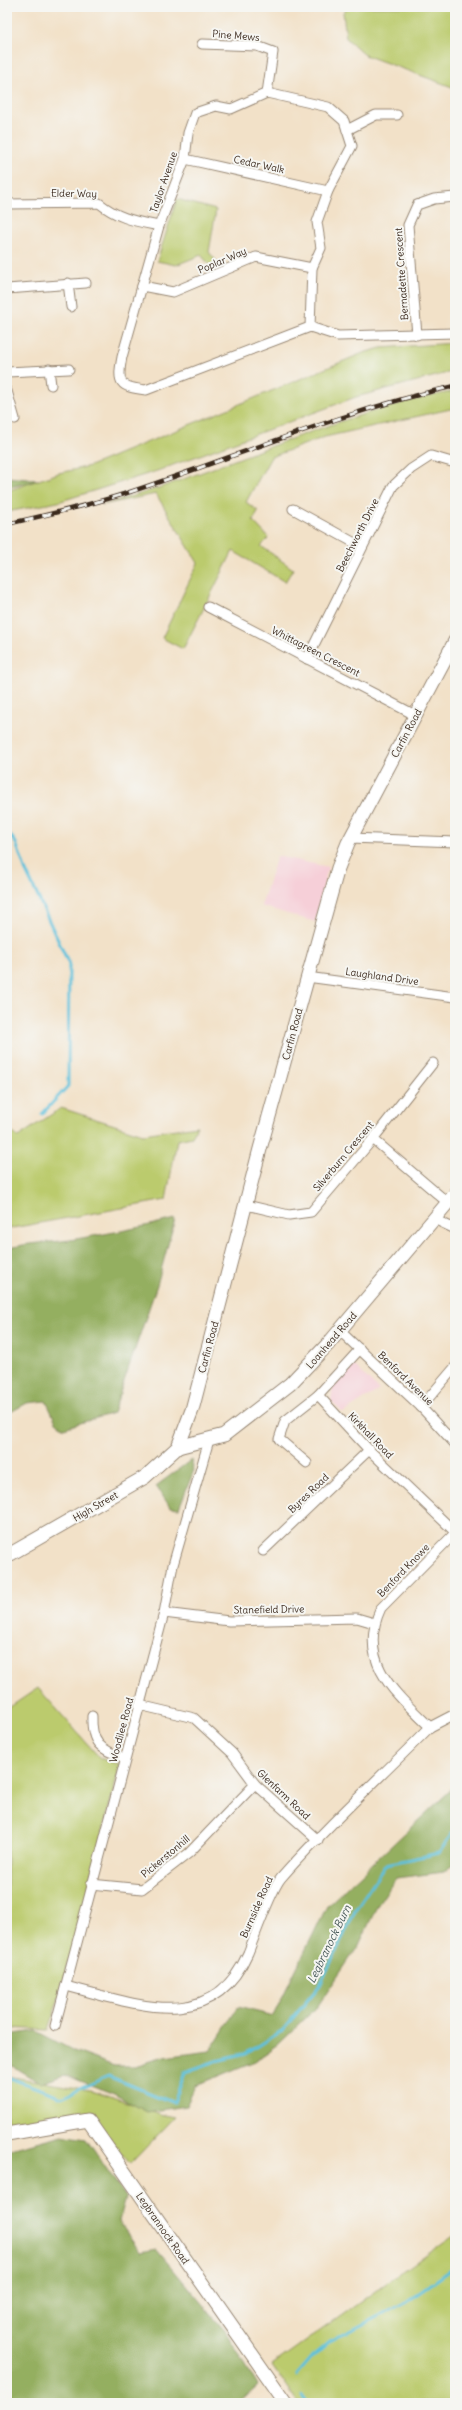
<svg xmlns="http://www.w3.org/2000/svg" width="462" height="2410" font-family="Delius,sans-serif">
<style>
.built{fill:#f6cfd8}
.green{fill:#bbcb6d;stroke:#7b7a46}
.forest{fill:#94af60;stroke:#686c3f}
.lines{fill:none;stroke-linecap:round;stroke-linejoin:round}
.stream{stroke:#5ec1dc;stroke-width:3}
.street-casing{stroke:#968673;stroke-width:11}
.secondary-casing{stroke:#968673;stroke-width:15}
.street{stroke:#fff;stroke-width:9}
.secondary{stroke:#fff;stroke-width:13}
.rail-casing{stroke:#3b2a1e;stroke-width:4.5}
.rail{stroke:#f6f6f2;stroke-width:3;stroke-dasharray:9;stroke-linecap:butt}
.labels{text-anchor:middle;stroke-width:4;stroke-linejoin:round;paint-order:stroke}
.street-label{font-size:10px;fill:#3b2a1e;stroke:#f6f6f2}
.water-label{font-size:11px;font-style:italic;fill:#465757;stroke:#f6f6f2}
</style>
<rect width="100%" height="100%" fill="#f6f6f2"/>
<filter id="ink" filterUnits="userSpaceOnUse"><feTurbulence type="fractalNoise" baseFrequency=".025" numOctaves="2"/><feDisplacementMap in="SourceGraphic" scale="8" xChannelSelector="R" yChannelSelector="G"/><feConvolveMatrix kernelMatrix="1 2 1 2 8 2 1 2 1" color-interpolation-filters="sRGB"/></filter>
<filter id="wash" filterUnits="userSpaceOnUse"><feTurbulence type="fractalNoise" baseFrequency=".012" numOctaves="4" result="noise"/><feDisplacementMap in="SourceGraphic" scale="16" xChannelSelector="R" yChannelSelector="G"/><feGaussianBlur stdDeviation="0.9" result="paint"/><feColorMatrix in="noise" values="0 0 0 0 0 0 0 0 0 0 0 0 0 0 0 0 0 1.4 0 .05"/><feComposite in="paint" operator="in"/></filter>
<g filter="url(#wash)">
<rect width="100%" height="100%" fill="#f2e1c8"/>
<!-- built -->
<g class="built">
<path d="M277 856 328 867 315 922 261 906Z"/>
<path d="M354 1365 379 1390 343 1413 331 1401 333 1385Z"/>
</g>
<!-- green -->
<g class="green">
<path d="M350 7H455V88L365 55 346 38 343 12Z"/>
<path d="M177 199 216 210 209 252 220 266 213 269 201 255 176 265 157 261Z"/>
<path d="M455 343V371L356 397 157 471 58 502 7 512V491L59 473 90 466 363 353 381 348Z"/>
<path d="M455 391V408L325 437 271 457 246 502 258 511 253 521 269 538 261 546 293 569 285 582 233 551 183 649 162 638 198 563 156 494 102 505C128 497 155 490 181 480 271 447 360 409 455 391Z"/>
<path d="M61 1108 143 1134 197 1126 192 1137 177 1140 166 1200 7 1229V1128L18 1137Z"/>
<path d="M38 1688 100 1758 120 1765 61 1992 48 2030 7 2028V1709Z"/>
<path d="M7 2076 95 2091 164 2115 175 2117 130 2164 90 2113 7 2129Z"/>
<path d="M455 2234V2403H298L272 2365Z"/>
</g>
<!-- forest -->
<g class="forest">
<path d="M7 477 38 480 7 488Z"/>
<path d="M175 1219 157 1285 113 1413 64 1428 56 1422 46 1401 27 1403 7 1414V1249C28 1242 48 1243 70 1240 105 1234 140 1228 175 1219Z"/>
<path d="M191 1460 194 1470 179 1508 170 1507 156 1486Z"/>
<path d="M455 1786V1863L444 1872 396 1878 377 1906 359 1945 317 2007 279 2044 255 2061 196 2085 186 2106 147 2112 114 2094 65 2075 41 2083 13 2066 7 2067V2035L36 2031 74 2051 114 2066H135L164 2057 210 2051 238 2007 273 2016 327 1906Z"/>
<path d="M63 2135 86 2139 126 2197 119 2222 141 2252 156 2249 225 2331 258 2386 239 2403H7V2150Z"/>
</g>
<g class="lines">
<!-- stream -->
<g class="stream">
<path d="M7 831 16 843 25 869 69 964 68 1086 42 1114"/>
<path d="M7 2077 62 2097 108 2076 174 2103 185 2072 216 2061 246 2054 283 2030 320 1985 357 1907 386 1864 439 1853 455 1829"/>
<path d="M297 2375 315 2354 329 2342 406 2302 455 2267"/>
<path d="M302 2395 308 2403"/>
</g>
</g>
</g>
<g filter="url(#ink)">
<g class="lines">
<defs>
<g id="street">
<path d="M202 44 257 46 273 52 267 93"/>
<path d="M347 130 376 115H397"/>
<path d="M185 159 328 191"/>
<path d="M7 204 99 203C119 219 135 221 159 226"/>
<path d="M68 283 71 307"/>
<path d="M142 286 173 292 256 257 312 268"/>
<path d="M7 289 86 283"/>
<path d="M310 327 312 268 321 248 317 222 328 191 352 146 344 121 328 107 267 93 231 109 216 106 195 113 188 133 185 159 159 226 122 357C117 383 119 387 146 390L310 327 338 336 455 333"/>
<path d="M417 335 408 225 417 205 434 199 455 197"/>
<path d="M49 369 51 385"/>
<path d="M7 372 69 369"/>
<path d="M7 391 15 419"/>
<path d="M293 509 362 547"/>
<path d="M208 607 415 715"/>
<path d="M307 659 393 486 411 469 431 456 455 463"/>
<path d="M351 838 455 842"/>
<path d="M307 977 455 997"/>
<path d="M373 1139 447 1202"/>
<path d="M246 1205 289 1215 311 1212 373 1139 433 1063"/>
<path d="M434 1219 455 1229"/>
<path d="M340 1331 421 1407 455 1444"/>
<path d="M360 1349 318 1395 369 1450 455 1532"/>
<path d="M421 1407 455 1367"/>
<path d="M307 1463 279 1439 285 1421 318 1395"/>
<path d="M263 1551 369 1450"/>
<path d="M164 1613 229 1621 357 1618 374 1623"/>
<path d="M139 1705 194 1718 232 1753 255 1784 318 1840"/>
<path d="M92 1716C91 1743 100 1750 125 1758"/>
<path d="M430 1727C395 1693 356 1661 381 1608L455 1533"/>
<path d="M91 1884 142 1889 189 1853 255 1784"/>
<path d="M66 1986C134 2003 211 2037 248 1953 255 1936 271 1890 281 1878 326 1826 381 1777 430 1727L455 1714"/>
<path d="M55 2026 164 1613 173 1565 209 1440"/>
</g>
<g id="secondary">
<path d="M178 1447 224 1435 290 1384 329 1343 455 1194"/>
<path d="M7 1556 145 1477 178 1447 192 1410 260 1149 338 868 348 843 455 641"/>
<path d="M7 2134 88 2120 286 2403"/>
</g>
</defs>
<!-- street casing -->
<use href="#street" class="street-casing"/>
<!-- secondary casing -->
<use href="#secondary" class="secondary-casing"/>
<!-- street -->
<use href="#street" class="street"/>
<!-- secondary -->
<use href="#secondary" class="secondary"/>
<defs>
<path id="rail" d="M7 524C47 515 86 506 124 494 234 458 341 411 455 386"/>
</defs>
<!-- rail casing -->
<use href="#rail" class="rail-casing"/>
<!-- rail -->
<use href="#rail" class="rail"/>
</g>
</g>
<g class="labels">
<!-- street labels -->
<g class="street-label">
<text transform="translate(236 35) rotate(5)" y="4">Pine Mews</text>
<text transform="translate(259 164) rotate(12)" y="4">Cedar Walk</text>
<text transform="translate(163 182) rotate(-71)" y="4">Taylor Avenue</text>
<text transform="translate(74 193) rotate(1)" y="4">Elder Way</text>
<text transform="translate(222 260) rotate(-23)" y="4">Poplar Way</text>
<text transform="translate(401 274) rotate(-94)" y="4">Bernadette Crescent</text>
<text transform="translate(357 535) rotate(-63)" y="4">Beechworth Drive</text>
<text transform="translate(316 651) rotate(27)" y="4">Whittagreen Crescent</text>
<text transform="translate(406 733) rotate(-62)" y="4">Carfin Road</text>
<text transform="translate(382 976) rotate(8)" y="4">Laughland Drive</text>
<text transform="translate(292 1034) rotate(-75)" y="4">Carfin Road</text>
<text transform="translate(343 1156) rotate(-50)" y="4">Silverburn Crescent</text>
<text transform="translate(331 1340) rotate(-49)" y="4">Loanhead Road</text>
<text transform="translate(208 1347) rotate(-75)" y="4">Carfin Road</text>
<text transform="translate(406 1378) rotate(44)" y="4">Benford Avenue</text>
<text transform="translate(371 1435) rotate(46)" y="4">Kirkhall Road</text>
<text transform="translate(308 1493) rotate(-44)" y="4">Byres Road</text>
<text transform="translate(95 1506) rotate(-30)" y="4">High Street</text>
<text transform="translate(403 1570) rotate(-46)" y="4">Benford Knowe</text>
<text transform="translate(269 1609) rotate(-1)" y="4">Stanefield Drive</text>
<text transform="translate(121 1730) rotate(-75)" y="4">Woodilee Road</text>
<text transform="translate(284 1794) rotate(43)" y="4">Glenfarm Road</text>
<text transform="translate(165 1856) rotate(-40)" y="4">Pickerstonhill</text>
<text transform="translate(256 1907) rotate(-66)" y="4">Burnside Road</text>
<text transform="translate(163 2228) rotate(55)" y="4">Legbrannock Road</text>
</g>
<!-- water labels -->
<g class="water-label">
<text transform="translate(329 1944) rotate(-64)" y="4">Legbranock Burn</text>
</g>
</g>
<!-- margin -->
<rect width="462" height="2410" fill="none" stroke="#f6f6f2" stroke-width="24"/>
</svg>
